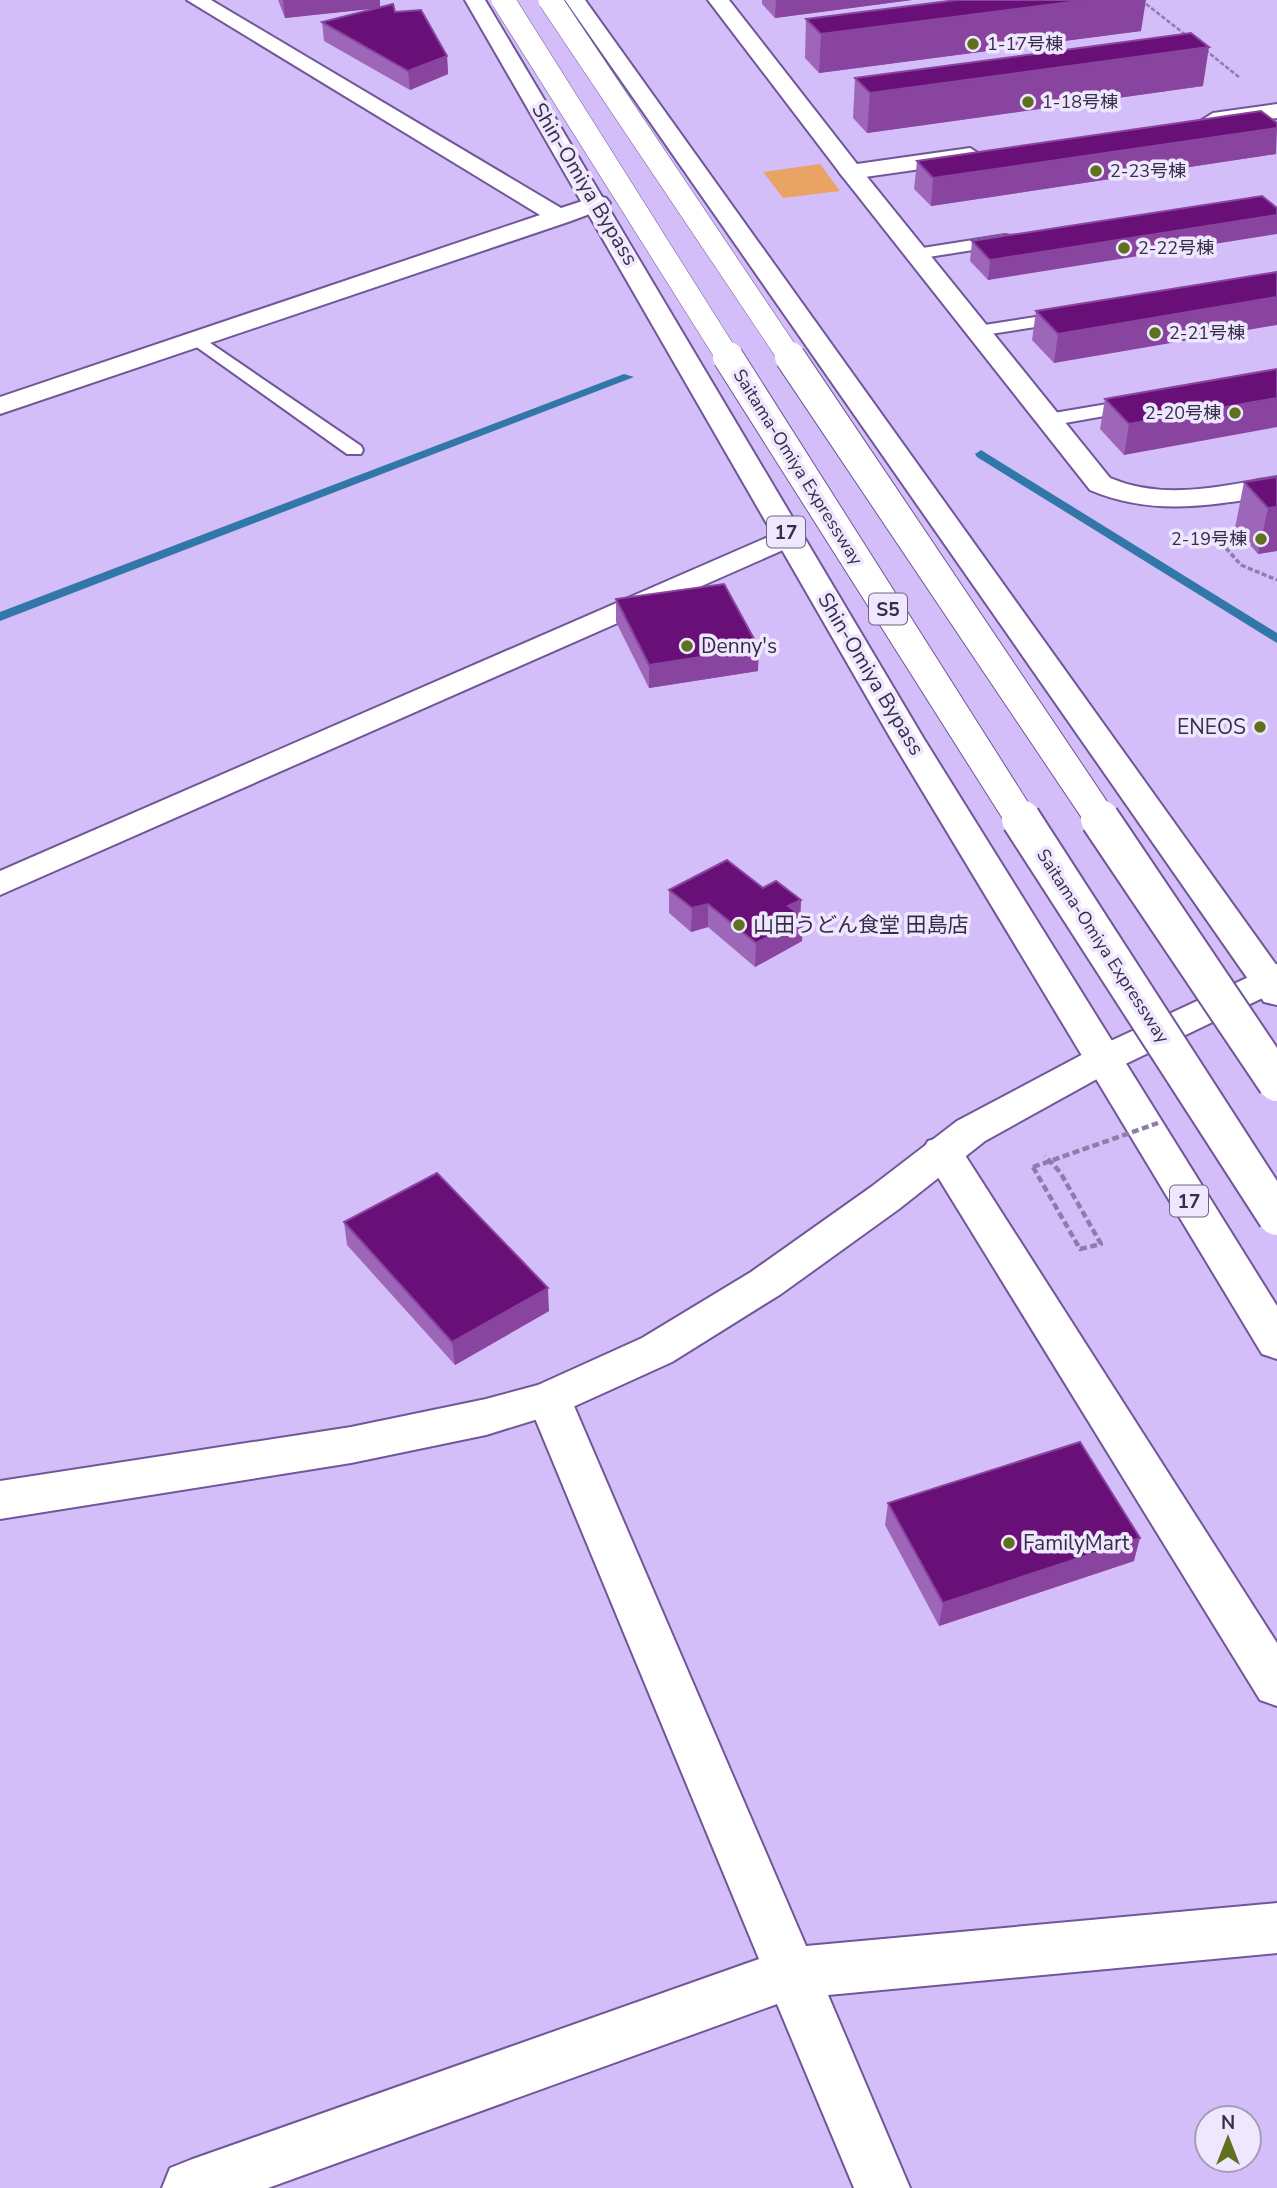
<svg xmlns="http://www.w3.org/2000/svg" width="1277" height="2188" font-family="'Nunito Sans','Noto Sans JP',sans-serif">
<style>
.green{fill:#e9a365}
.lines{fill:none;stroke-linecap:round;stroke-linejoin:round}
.stream{fill:#3178a8;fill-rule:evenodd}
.service-casing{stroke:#715698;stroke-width:4}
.minor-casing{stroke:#715698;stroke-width:4}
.tertiary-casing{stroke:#715698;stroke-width:4}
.trunk-casing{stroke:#715698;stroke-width:4}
.path-far2{stroke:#8e7daa;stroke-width:2.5;stroke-dasharray:4.5 2;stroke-linecap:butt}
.path-far1{stroke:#8e7daa;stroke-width:3.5;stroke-dasharray:5 2.5;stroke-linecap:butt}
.path{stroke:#8e7daa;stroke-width:4.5;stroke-dasharray:7 3.5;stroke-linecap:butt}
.service{fill:#fff;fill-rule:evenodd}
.minor{fill:#fff;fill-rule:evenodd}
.tertiary{fill:#fff;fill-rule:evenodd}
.trunk{fill:#fff;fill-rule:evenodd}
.motorway-bridge-far2-casing{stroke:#715698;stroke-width:24;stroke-linecap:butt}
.motorway-bridge-far1-casing{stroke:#715698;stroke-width:32;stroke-linecap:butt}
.motorway-bridge-casing{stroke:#715698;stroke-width:42;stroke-linecap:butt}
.path-bridge{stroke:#8e7daa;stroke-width:4.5;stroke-dasharray:7 3.5;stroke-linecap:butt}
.motorway-bridge-far2{stroke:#fff;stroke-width:23}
.motorway-bridge-far1{stroke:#fff;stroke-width:30}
.motorway-bridge{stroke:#fff;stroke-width:38}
.wall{fill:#9e66b8}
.shaded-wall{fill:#89449f}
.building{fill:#690f78;stroke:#89449f;stroke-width:2}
.poi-dot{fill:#5f711f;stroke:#eee7fd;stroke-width:2.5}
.labels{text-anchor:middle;stroke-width:7;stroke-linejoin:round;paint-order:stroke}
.far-poi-label{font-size:18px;fill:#372c49;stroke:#eee7fd;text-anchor:start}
.far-street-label{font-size:18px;fill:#372c49;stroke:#eee7fd}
.shield{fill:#eee7fd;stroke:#6e647f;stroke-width:2}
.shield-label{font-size:19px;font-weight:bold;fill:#372c49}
.street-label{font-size:21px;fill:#372c49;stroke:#eee7fd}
.poi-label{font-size:21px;fill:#372c49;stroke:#eee7fd;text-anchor:start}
</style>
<rect width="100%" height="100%" fill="#d4bef9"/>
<!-- green -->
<path class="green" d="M820 164 840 191 783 198 763 172Z"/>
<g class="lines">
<!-- stream -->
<g class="stream">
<path d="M624 374 634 377 0 621V612Z"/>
<path d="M981 450 1277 633V643L977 457 975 454Z"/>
</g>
<defs>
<g id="service">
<path d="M1005 235 1011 236V244L916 259 908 254 916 249Z"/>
<path d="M1068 312 1074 313 1077 317 1074 321 978 336 969 331 978 326Z"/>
<path d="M197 334 361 446 363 450 361 454H347L191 343 188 339Z"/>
<path d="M1137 399 1144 401 1146 405 1144 409 1048 426 1039 420 1048 414Z"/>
</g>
<g id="minor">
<path d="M187 0H211L561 208 598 196 606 198 610 203 606 208 568 222 0 414V397L540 215Z"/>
<path d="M851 165 859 167 1110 478C1165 501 1220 486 1277 477V495C1212 505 1153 517 1090 490L843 177 839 172 843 167Z"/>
<path d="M789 528 799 531 804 537 799 543 0 895V871Z"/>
<path d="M942 1137 956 1141 1277 1643V1706L1260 1700 928 1161 922 1151 928 1141Z"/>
<path d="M549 1382 564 1387 571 1399 806 1946 1277 1903V1953L828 1995 910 2188H854L777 2004 268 2188H162L170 2168 190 2160 759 1959 527 1399 534 1387Z"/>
</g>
<g id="tertiary">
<path d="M708 0H729L857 164 970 148 981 155 970 162 851 179 843 177Z"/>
<path d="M1277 104V118L1213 127 1202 120 1213 113Z"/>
<path d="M1277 964V991L1115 1069 985 1141 899 1209 781 1294 672 1362 564 1411 486 1435 351 1463 0 1519V1481L351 1427 486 1399 538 1385 642 1338 751 1272 871 1187 957 1121 1089 1051Z"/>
</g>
<g id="trunk">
<path d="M465 0H485L924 739 1277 1306V1359L1262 1354 891 739Z"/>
<path d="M565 0H585L1277 966V1005L1264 1002Z"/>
</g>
</defs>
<!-- service casing -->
<use href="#service" class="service-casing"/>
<!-- minor casing -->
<use href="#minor" class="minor-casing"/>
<!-- tertiary casing -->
<use href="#tertiary" class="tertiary-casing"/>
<!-- trunk casing -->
<use href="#trunk" class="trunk-casing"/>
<!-- path-far2 -->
<g class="path-far2">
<path d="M1141 0 1187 36"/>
<path d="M1205 50 1239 77"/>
</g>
<!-- path-far1 -->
<path class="path-far1" d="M1216 537 1241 565 1277 580"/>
<!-- path -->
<path class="path" d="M1033 1167 1080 1249 1101 1244 1060 1172 1045 1156"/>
<!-- service -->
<use href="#service" class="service"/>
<!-- minor -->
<use href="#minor" class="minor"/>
<!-- tertiary -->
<use href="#tertiary" class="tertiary"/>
<!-- trunk -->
<use href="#trunk" class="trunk"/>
<defs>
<g id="motorway-bridge-far2">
<path d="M503 0 729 359"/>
<path d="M550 0 791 359"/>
</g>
<g id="motorway-bridge-far1">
<path d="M728 357 1022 821"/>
<path d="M790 357 1102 821"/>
</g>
<g id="motorway-bridge">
<path d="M1021 819 1277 1216"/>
<path d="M1100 819 1277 1082"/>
</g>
</defs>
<!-- motorway-bridge-far2 casing -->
<use href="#motorway-bridge-far2" class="motorway-bridge-far2-casing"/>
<!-- motorway-bridge-far1 casing -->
<use href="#motorway-bridge-far1" class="motorway-bridge-far1-casing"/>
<!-- motorway-bridge casing -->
<use href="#motorway-bridge" class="motorway-bridge-casing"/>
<!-- path-bridge -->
<path class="path-bridge" d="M1033 1167 1158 1123"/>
<!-- motorway-bridge-far2 -->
<use href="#motorway-bridge-far2" class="motorway-bridge-far2"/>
<!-- motorway-bridge-far1 -->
<use href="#motorway-bridge-far1" class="motorway-bridge-far1"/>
<!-- motorway-bridge -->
<use href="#motorway-bridge" class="motorway-bridge"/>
</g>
<!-- wall -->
<g class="wall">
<path d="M278 0H380V8L395 12 447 56 448 74 410 90 324 41 322 22 378 8 285 18Z"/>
<path d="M762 0H912L775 18 762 4Z"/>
<path d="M806 19 1141 31 819 73 805 58Z"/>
<path d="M855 78 1203 86 867 133 853 118Z"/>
<path d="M1276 154 931 206 914 189 917 161Z"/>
<path d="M1262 196 988 280 970 261 972 241Z"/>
<path d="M1277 272 1054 363 1032 340 1036 311Z"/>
<path d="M1277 369 1124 455 1100 429 1105 399Z"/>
<path d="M1277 477V551L1258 554 1235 528 1244 482Z"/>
<path d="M616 599 758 671 649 688 616 622Z"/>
<path d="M763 888 801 900 800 916 802 941 755 967 708 927 691 932 669 913V890Z"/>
<path d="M344 1222 549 1311 455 1365 347 1245Z"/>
<path d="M888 1503 1134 1561 939 1626 885 1525Z"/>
</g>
<!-- shaded-wall -->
<g class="shaded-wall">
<path d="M283 0H380V8L285 18Z"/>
<path d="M776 0H912L775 18Z"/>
<path d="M1086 0H1146L1141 31 819 73 821 34Z"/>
<path d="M1209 47 1203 86 867 133 870 93Z"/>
<path d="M447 56 448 74 410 90 408 71Z"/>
<path d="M1277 128 1276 154 931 206 933 178Z"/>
<path d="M1277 215V234L988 280 990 260Z"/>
<path d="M1277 297V325L1054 363 1058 334Z"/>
<path d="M1277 398V427L1124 455 1129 424Z"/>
<path d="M1277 507V551L1258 554 1268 508Z"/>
<path d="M759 648 758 671 649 688V665Z"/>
<path d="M801 900 800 920 804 918 802 941 755 967 756 943 788 906Z"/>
<path d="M708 904V927L691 932 692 908Z"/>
<path d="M548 1288 549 1311 455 1365 452 1342Z"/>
<path d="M1140 1538 1134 1561 939 1626 943 1603Z"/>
</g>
<!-- building -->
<g class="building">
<path d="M957 0H1086L821 34 806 19Z"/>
<path d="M393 4 395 12 421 10 447 56 408 71 322 22Z"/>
<path d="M1191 33 1209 47 870 93 855 78Z"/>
<path d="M1261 111 1277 123V128L933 178 917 161Z"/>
<path d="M1262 196 1277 208V215L990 260 972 241Z"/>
<path d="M1277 272V297L1058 334 1036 311Z"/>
<path d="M1277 369V398L1129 424 1105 399Z"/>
<path d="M1277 477V507L1268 508 1244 482Z"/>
<path d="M724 584 759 648 649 665 616 599Z"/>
<path d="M727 860 763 888 776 881 801 900 788 906 804 918 756 943 708 904 692 908 669 890Z"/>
<path d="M437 1173 548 1288 452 1342 344 1222Z"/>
<path d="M1080 1442 1140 1538 943 1603 888 1503Z"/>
</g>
<!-- markers -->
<g class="poi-dot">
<circle cx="973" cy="44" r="7"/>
<circle cx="1028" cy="102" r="7"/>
<circle cx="1096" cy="171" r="7"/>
<circle cx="1124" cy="248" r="7"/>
<circle cx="1155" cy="333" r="7"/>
<circle cx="1235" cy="413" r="7"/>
<circle cx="1261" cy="539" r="7"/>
<circle cx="687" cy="646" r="7"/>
<circle cx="1260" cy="727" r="7"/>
<circle cx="739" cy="925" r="7"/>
<circle cx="1009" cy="1543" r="7"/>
</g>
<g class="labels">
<!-- far-poi labels -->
<g class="far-poi-label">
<text x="987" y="50">1-17号棟</text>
<text x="1042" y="108">1-18号棟</text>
<text x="1110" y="177">2-23号棟</text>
<text x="1138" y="254">2-22号棟</text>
<text x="1169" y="339">2-21号棟</text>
<text x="1221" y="419" text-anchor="end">2-20号棟</text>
<text x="1247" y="545" text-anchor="end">2-19号棟</text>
</g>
<!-- far-street labels -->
<g class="far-street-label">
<text transform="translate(798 467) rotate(58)" y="6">Saitama-Omiya Expressway</text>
<text transform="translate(1103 946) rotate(57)" y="6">Saitama-Omiya Expressway</text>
</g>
<!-- shield labels -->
<g class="shield">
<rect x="767" y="516.5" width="38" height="31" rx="5"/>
<rect x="869" y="593.5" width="38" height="31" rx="5"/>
<rect x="1170" y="1185.5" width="38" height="31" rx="5"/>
</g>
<g class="shield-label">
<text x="786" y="539">17</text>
<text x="888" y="616">S5</text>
<text x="1189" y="1208">17</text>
</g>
<!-- street labels -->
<g class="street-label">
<text transform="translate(585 184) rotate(59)" y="7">Shin-Omiya Bypass</text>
<text transform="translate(871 674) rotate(59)" y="7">Shin-Omiya Bypass</text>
</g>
<!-- poi labels -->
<g class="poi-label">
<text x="701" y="653">Denny's</text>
<text x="1246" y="734" text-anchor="end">ENEOS</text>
<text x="753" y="932">山田うどん食堂 田島店</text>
<text x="1023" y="1550">FamilyMart</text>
</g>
</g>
<!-- north arrow -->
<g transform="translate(1228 2139)"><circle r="33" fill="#eee7fd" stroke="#a59cb5" stroke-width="2"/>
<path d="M0-5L12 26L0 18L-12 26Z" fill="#5f711f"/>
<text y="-10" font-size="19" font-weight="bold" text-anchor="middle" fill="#372c49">N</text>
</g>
</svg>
